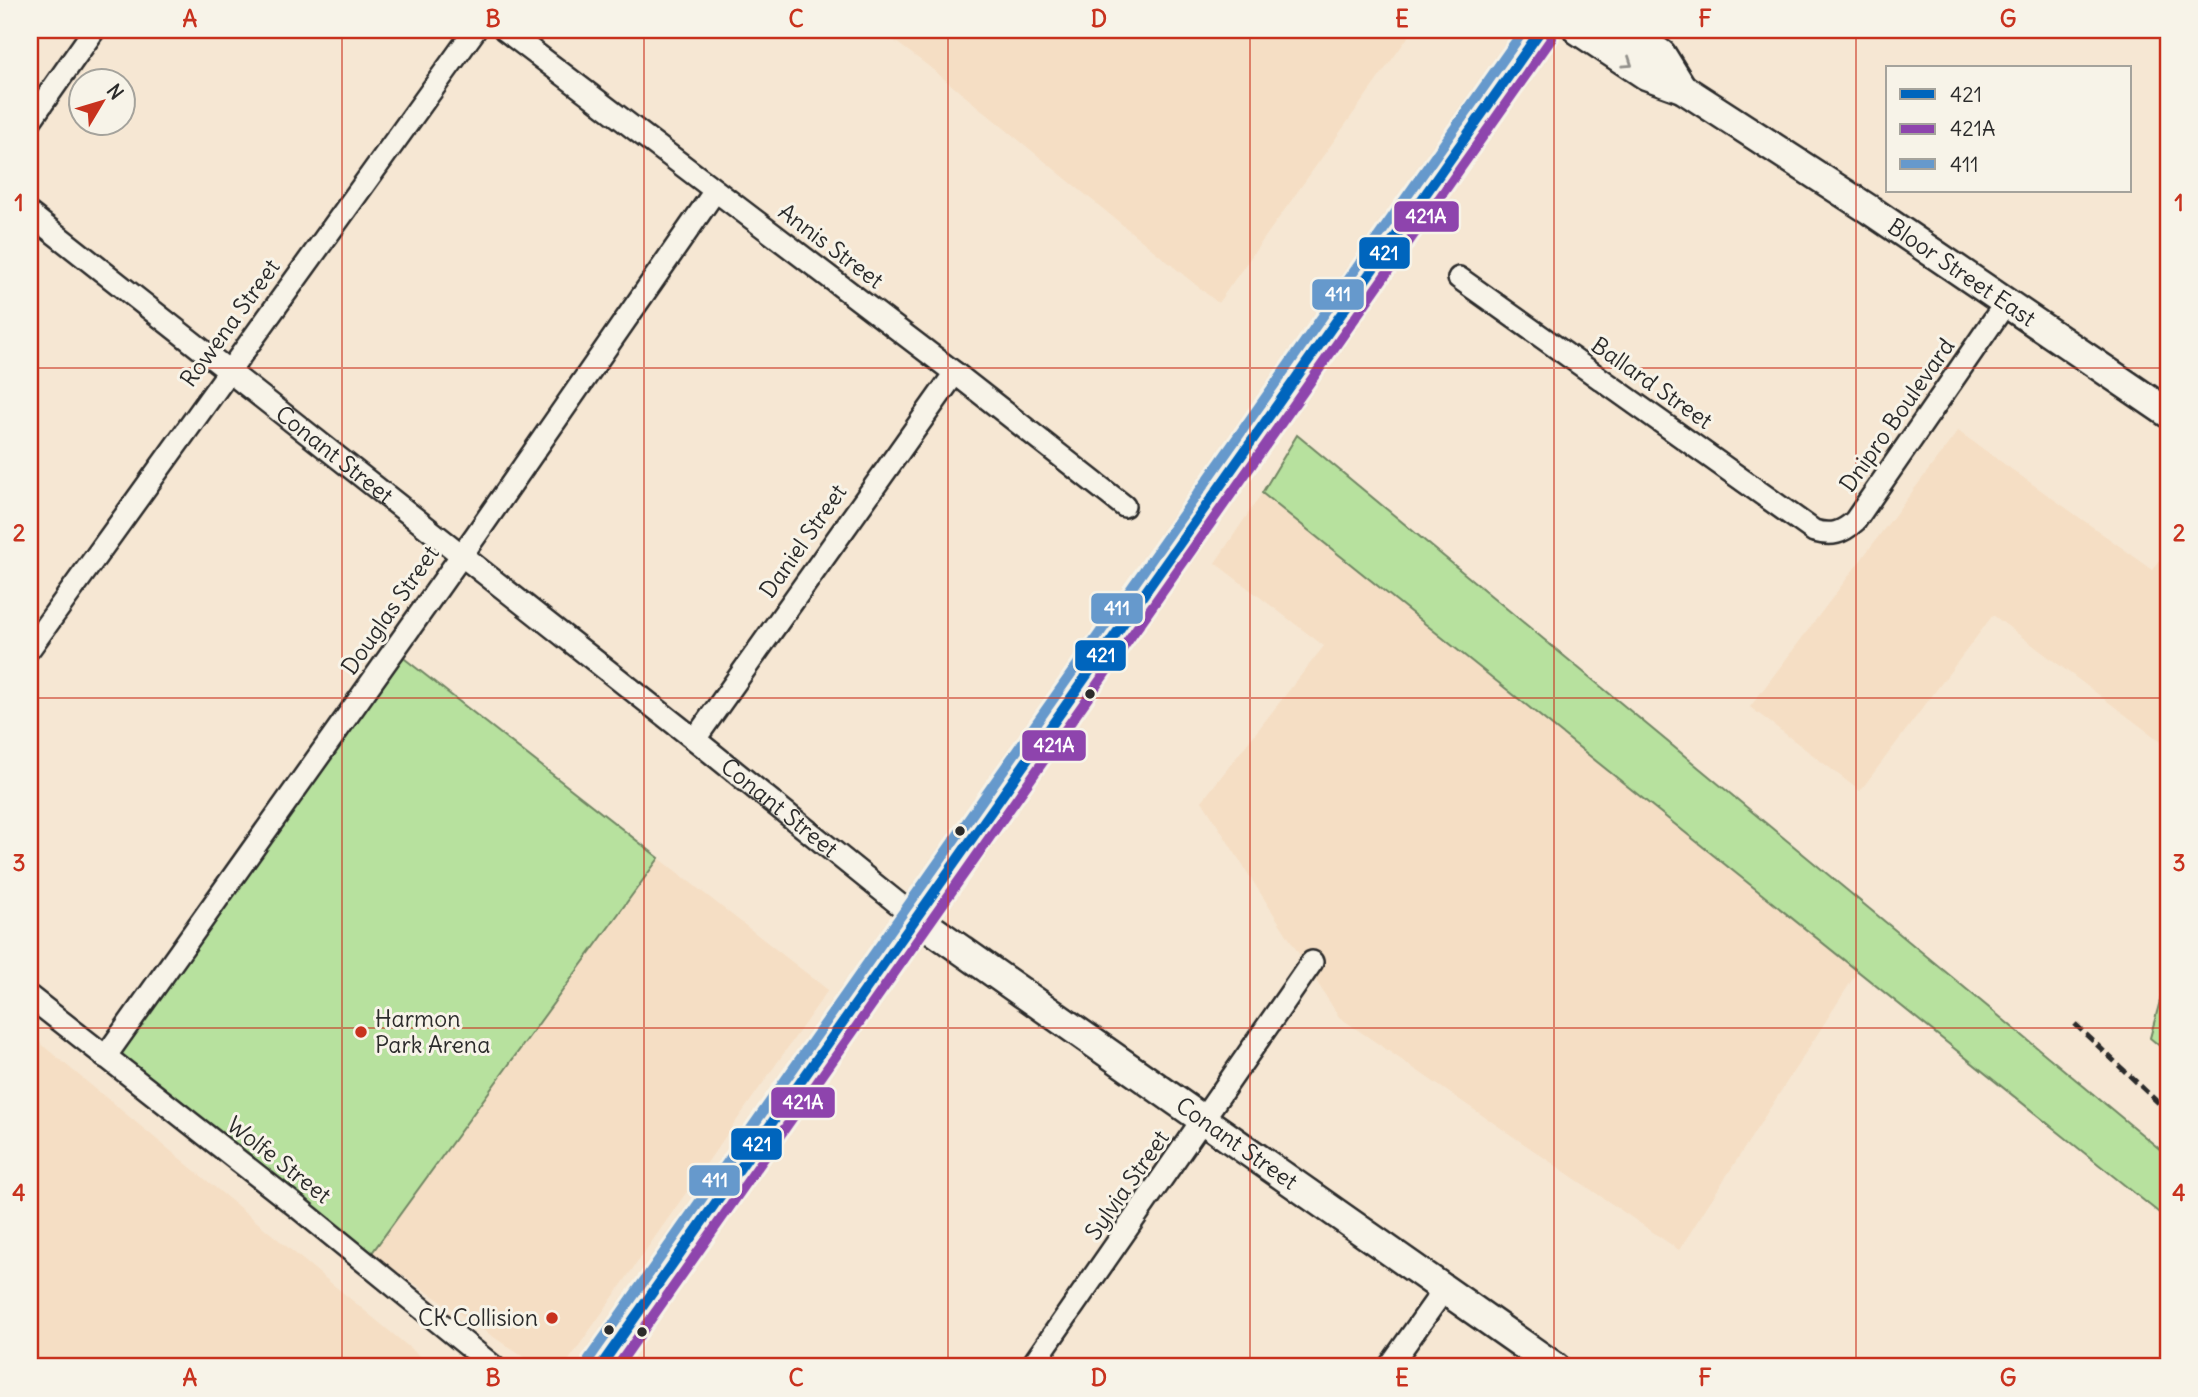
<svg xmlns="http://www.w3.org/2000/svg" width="2198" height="1397" font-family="Delius,sans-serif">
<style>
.built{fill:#f5dec4}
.green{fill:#b7e19e;stroke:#718664;stroke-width:2}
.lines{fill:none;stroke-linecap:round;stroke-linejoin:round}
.street-casing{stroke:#2b2b2b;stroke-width:26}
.secondary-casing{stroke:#2b2b2b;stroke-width:33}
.street{stroke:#f7f3e8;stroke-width:21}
.secondary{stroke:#f7f3e8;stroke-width:28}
.rail{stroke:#2b2b2b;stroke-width:5;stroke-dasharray:10 5;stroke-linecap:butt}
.bus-1-casing{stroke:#f7f3e8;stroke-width:16}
.bus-2-casing{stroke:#f7f3e8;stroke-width:16}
.bus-3-casing{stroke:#f7f3e8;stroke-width:16}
.bus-1{stroke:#0065bd;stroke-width:10}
.bus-2{stroke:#8e44ad;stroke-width:10}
.bus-3{stroke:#69c;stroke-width:10}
.oneway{stroke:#918f8a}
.grid{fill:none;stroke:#c8321e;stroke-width:2;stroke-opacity:0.55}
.bus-dot{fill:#2b2b2b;stroke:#f7f3e8;stroke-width:2.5}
.poi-dot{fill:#c8321e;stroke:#f7f3e8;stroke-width:2.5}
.labels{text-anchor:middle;stroke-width:6;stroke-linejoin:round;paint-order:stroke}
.street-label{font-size:23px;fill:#2b2b2b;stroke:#f7f3e8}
.poi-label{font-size:23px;fill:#2b2b2b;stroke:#f7f3e8;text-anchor:start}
.line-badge{stroke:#f7f3e8;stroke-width:2.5}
.badge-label{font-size:19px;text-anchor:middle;font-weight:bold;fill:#fff}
.neatline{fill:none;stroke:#c8321e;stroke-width:2.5}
.grid-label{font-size:23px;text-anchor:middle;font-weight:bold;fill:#c8321e}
</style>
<rect width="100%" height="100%" fill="#f6e7d3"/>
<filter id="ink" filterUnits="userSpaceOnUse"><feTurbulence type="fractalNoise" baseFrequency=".0143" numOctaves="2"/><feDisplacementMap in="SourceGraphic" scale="14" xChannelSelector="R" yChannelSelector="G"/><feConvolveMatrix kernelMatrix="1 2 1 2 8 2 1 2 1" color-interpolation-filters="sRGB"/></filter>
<g filter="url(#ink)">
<!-- built -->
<g class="built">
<path d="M880 30H1413L1218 303 927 65Z"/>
<path d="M1958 431 2153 570 2168 548V747L1993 615 1860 791 1750 707Z"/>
<path d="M1262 493 1863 963 1679 1250 1339 1017 1202 801 1324 646 1215 563Z"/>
<path d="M659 858 828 990 564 1367H538L371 1254Z"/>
<path d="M30 1035 433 1367H30Z"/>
</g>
<!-- green -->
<g class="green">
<path d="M1297 435 2168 1156V1220L1262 493Z"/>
<path d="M396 652 659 858 371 1254 116 1054Z"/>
<path d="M2168 971V1053L2150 1038Z"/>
</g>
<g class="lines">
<defs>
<g id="street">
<path d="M505 30 955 373 1124 506"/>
<path d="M30 121 94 30"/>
<path id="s1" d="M30 214 703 746 916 918"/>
<path d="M1459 278 1814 531C1832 536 1842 533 1855 521L2007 301"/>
<path d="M30 648 475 30"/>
<path d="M695 739 955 373"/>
<path d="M30 997 296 1206 494 1367"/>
<path d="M105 1057 476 535 715 191"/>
<path d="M1031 1367 1312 962"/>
<path d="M1389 1367 1443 1291"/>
</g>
<g id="secondary">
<path id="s2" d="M1578 30 1646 75 1682 88 1870 210 2168 413"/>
<path d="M1626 30 1661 54 1682 88"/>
<path id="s3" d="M916 918 1555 1367"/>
<path d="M600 1367 1541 30"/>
</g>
</defs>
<!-- street casing -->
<use href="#street" class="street-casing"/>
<!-- secondary casing -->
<use href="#secondary" class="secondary-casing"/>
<!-- street -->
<use href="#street" class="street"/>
<!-- secondary -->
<use href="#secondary" class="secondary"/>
<!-- rail -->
<path class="rail" d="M2075 1024 2168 1112"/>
<defs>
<path id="bus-1" d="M600 1367 1541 30"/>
<path id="bus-2" d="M617 1367 1552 38"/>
<path id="bus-3" d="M589 1359 1524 30"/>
</defs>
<!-- bus-1 casing -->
<use href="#bus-1" class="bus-1-casing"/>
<!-- bus-2 casing -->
<use href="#bus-2" class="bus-2-casing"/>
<!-- bus-3 casing -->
<use href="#bus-3" class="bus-3-casing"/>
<!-- bus-1 -->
<use href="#bus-1" class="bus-1"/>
<!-- bus-2 -->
<use href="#bus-2" class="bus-2"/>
<!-- bus-3 -->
<use href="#bus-3" class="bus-3"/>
</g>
<!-- one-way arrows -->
<defs><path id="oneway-chevron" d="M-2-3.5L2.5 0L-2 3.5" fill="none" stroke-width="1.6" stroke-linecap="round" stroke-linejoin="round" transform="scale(1.75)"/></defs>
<use class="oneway" href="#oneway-chevron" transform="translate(1628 63) rotate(34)"/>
</g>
<!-- grid -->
<path class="grid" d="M342 30V1367M644 30V1367M948 30V1367M1250 30V1367M1554 30V1367M1856 30V1367M30 368H2168M30 698H2168M30 1028H2168"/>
<!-- markers -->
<g class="bus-dot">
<circle cx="1090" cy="694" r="6"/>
<circle cx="960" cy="831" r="6"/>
<circle cx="609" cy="1330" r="6"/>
<circle cx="642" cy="1332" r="6"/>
</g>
<g class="poi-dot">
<circle cx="361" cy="1032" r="7"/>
<circle cx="552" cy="1318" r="7"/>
</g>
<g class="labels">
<!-- street labels -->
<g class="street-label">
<text transform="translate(831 246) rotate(37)" y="8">Annis Street</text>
<text dy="8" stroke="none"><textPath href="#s2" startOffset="455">Bloor Street East</textPath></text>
<text transform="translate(230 323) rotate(-54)" y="8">Rowena Street</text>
<text transform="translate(1652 383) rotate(35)" y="8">Ballard Street</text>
<text transform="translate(1897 415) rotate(-55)" y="8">Dnipro Boulevard</text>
<text dy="8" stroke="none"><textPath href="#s1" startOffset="388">Conant Street</textPath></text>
<text transform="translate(803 541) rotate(-55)" y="8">Daniel Street</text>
<text transform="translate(390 610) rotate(-55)" y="8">Douglas Street</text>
<text dy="8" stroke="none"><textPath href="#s1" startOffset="956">Conant Street</textPath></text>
<text dy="8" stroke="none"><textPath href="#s3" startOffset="392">Conant Street</textPath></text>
<text transform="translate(279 1160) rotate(38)" y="8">Wolfe Street</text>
<text transform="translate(1127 1185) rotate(-55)" y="8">Sylvia Street</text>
</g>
<!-- poi labels -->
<g class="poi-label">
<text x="375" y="1027">Harmon<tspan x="375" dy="26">Park Arena</tspan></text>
<text x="538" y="1326" text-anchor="end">CK Collision</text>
</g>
</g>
<g class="line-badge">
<rect x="1393" y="200" width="67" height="33" rx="7" fill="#8e44ad"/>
<rect x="1358" y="236" width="53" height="34" rx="7" fill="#0065bd"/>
<rect x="1311" y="278" width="54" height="33" rx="7" fill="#69c"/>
<rect x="1090" y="592" width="54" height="33" rx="7" fill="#69c"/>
<rect x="1074" y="639" width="53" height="33" rx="7" fill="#0065bd"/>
<rect x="1021" y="729" width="66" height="33" rx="7" fill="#8e44ad"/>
<rect x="770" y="1086" width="66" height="33" rx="7" fill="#8e44ad"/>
<rect x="730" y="1127" width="53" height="34" rx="7" fill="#0065bd"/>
<rect x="688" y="1164" width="53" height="33" rx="7" fill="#69c"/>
</g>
<g class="badge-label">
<text x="1426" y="223">421A</text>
<text x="1384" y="260">421</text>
<text x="1338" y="301">411</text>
<text x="1117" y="615">411</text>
<text x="1101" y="662">421</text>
<text x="1054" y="752">421A</text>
<text x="803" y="1109">421A</text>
<text x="757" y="1151">421</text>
<text x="715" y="1187">411</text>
</g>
<!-- margin -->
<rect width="2198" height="1397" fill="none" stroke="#f7f3e8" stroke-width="77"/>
<!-- legend -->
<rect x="1886" y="66" width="245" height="126" fill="#f7f3e8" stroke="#a5a39c" stroke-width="2"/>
<rect x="1900" y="89" width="35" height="10" fill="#0065bd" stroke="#a5a39c" stroke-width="2"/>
<text x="1950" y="102" font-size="21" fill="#2b2b2b">421</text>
<rect x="1900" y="124" width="35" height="10" fill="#8e44ad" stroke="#a5a39c" stroke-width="2"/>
<text x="1950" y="136" font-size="21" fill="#2b2b2b">421A</text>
<rect x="1900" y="159" width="35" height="10" fill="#6699cc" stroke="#a5a39c" stroke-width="2"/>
<text x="1950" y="172" font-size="21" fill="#2b2b2b">411</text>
<!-- north arrow -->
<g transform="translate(102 102) rotate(52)"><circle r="33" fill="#f7f3e8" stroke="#a5a39c" stroke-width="2"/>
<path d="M0-5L12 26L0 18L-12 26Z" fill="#c8321e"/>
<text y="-10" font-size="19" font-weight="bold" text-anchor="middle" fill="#2b2b2b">N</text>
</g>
<rect x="38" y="38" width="2122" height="1320" class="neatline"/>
<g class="grid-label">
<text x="190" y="27">A</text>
<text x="493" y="27">B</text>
<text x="796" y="27">C</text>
<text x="1099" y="27">D</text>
<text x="1402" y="27">E</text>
<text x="1705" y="27">F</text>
<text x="2008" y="27">G</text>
<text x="19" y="211">1</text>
<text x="2179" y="211">1</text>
<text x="19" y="541">2</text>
<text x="2179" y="541">2</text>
<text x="19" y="871">3</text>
<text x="2179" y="871">3</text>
<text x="19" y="1201">4</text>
<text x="2179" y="1201">4</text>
<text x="190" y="1386">A</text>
<text x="493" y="1386">B</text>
<text x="796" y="1386">C</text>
<text x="1099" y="1386">D</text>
<text x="1402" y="1386">E</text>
<text x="1705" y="1386">F</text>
<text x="2008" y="1386">G</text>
</g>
</svg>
